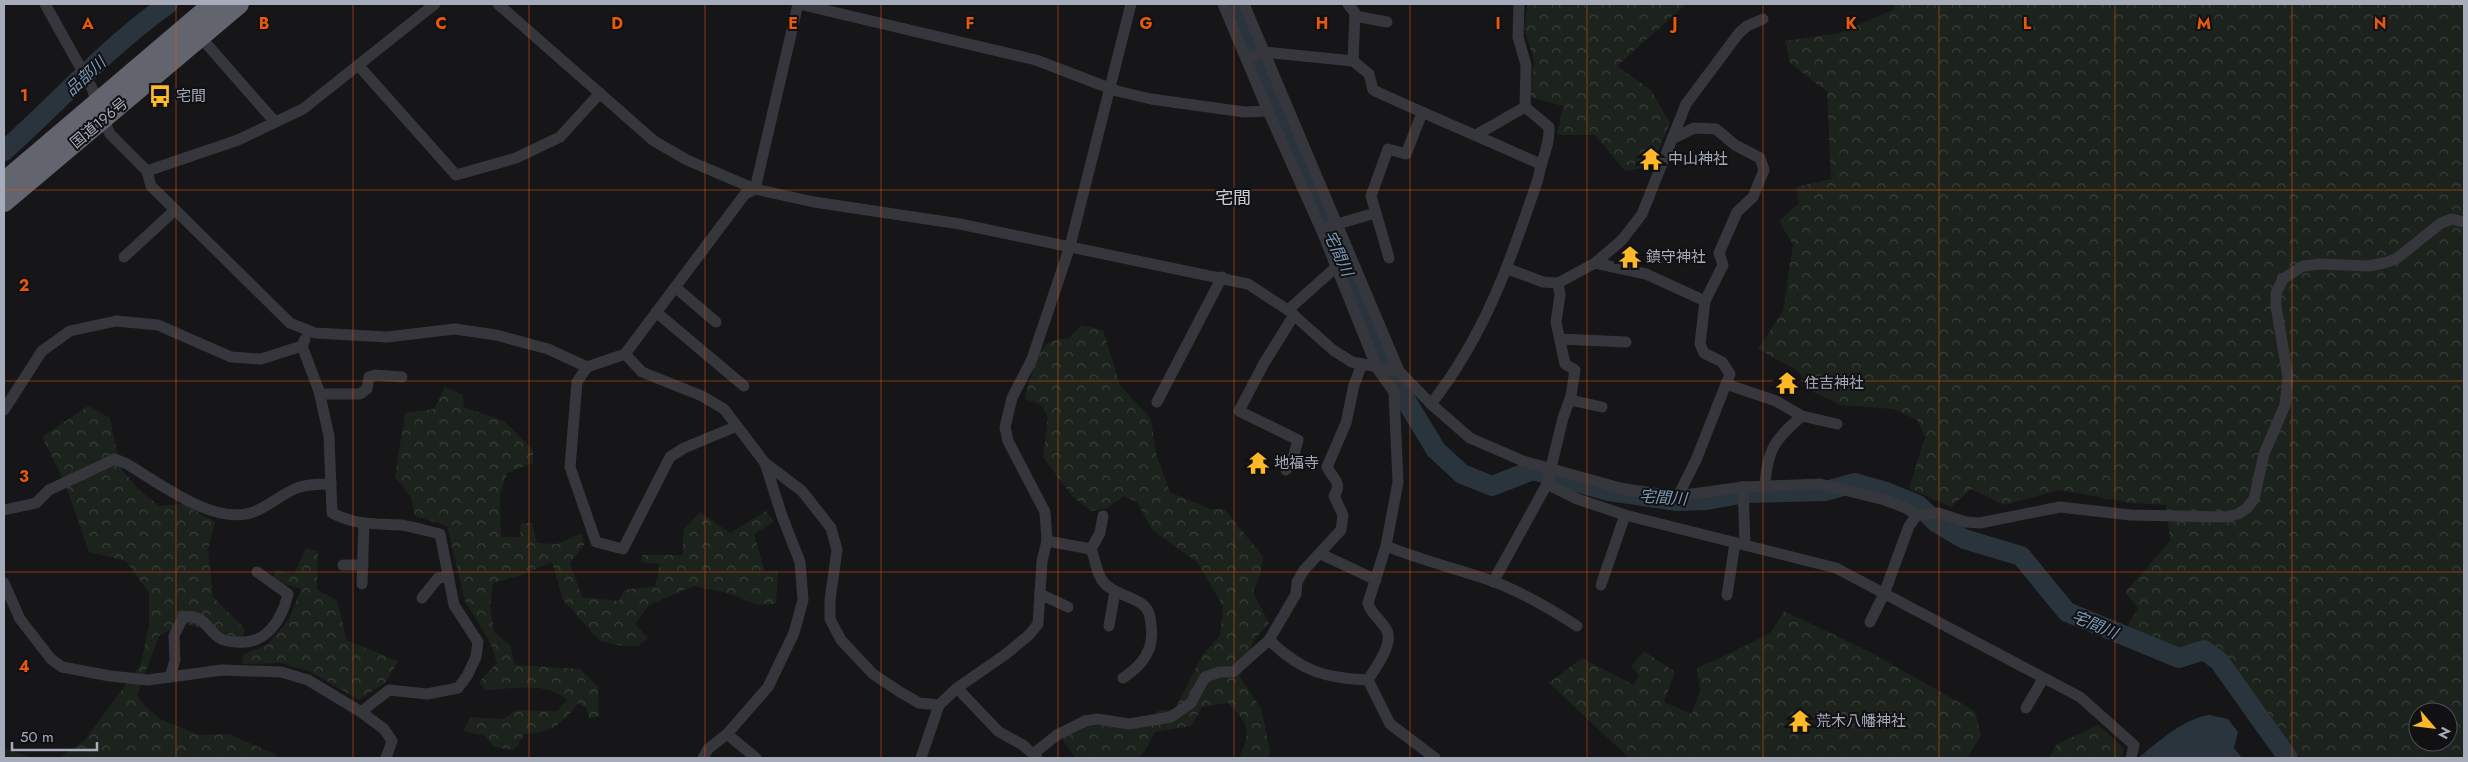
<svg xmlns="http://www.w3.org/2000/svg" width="2468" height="762" font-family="Jost,'Noto Sans JP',sans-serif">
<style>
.forest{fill:url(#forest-crowns);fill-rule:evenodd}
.water{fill:#2a343d}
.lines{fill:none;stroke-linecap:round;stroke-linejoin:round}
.river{stroke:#2a343d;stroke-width:20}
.street{stroke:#36373d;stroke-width:11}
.highway{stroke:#62656e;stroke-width:20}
.grid{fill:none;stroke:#e8590c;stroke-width:1;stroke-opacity:0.55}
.labels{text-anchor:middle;stroke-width:4;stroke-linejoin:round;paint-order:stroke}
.poi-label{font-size:15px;fill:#a6acb9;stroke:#111013;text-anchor:start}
.street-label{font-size:15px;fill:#a6acb9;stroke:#111013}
.water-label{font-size:16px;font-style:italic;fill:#7b9ab7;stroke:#111013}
.quarter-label{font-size:18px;fill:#c8cbd4;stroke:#111013}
.grid-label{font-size:16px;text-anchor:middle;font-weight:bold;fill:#e8590c;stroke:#111013;stroke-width:4;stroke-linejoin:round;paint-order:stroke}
</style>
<defs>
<pattern id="forest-crowns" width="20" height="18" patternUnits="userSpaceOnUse" patternTransform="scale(1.25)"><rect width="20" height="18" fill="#1b231c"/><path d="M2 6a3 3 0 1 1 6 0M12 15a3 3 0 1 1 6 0" fill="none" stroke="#39403b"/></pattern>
</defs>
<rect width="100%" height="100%" fill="#161518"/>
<!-- forest -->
<g class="forest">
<path d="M1528 4H1686L1617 66 1651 90 1670 123 1652 166 1625 171 1595 135H1557L1563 106 1530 97 1534 60 1524 28Z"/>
<path d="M1893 4H2464V758H2300L2223 652 2206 644 2177 652 2125 630 2138 608 2125 592 2170 541 2166 505 2131 503 2060 490 2004 505 1971 489 1951 507 1909 488 1925 437 1917 420 1894 409 1840 405 1813 392 1798 371 1758 349 1783 311 1793 244 1779 221 1799 203 1796 187 1831 179 1827 92 1790 63 1785 41 1839 33 1895 9ZM2418 712H2448V742H2418Z"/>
<path d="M1081 325 1103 330 1120 385 1151 419 1156 453 1170 492 1210 509H1224L1263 556 1261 573 1253 592 1269 623 1254 640 1240 677 1262 710 1270 752 1268 758H1239C1251 730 1250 725 1228 703L1202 707 1191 726 1154 732C1150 741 1146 754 1137 758H1075L1062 739 1085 727 1100 725 1126 729 1141 727 1158 711 1175 709 1203 654 1220 636 1223 606 1197 562 1152 530 1137 502 1124 496 1107 508 1091 511 1072 496 1043 457 1048 418 1041 405 1025 399C1028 385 1035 359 1044 347 1049 340 1061 339 1069 338Z"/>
<path d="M445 387 463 395 464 407 504 421 533 450V463L507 473 500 494 501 537H520L521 523H532L537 543 557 544 582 533 584 545 570 563 582 597 619 601 624 590 655 586 660 564 641 562 642 555H683V530L700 512 730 533 766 511 774 522 754 534 765 572 778 570 776 604 757 605 728 593 694 586 649 605 635 624 648 638 638 646H622L600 641 563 600 552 562 522 575 493 583 490 606 494 632 510 645 515 665 580 669 598 687 599 716 589 719 586 708 578 703C563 723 552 733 525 734L514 750 494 747 485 736 463 731 470 717 504 719 516 710 557 711 567 700C546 681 512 689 486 690L479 682 497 663 491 644 465 601 447 526 415 516 411 497 395 477 405 413 434 409Z"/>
<path d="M88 406 110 418 120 467 137 488 159 506 183 504 215 522 208 549 213 597 245 629 242 641 183 623 159 636 137 695 145 706 162 720 199 735 229 734 274 754 278 758H4V748L30 757H60L84 741 141 664 149 625V593L126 561 89 552 64 481 42 437Z"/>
<path d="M306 548 318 551 317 590 337 600 347 640 398 661 386 682 359 700 311 672 281 663 243 664 242 655 267 645 289 619 301 589 271 580 276 570 294 574Z"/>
<path d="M1784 611 1866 650 1975 711 1981 736 1967 758H1629L1549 683 1582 658 1634 685 1639 675 1631 666 1644 651 1675 672 1664 702 1692 714 1700 690 1697 668 1737 650 1771 632Z"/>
<path d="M2098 725 2124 748 2122 758H2049L2057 744Z"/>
</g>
<!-- water -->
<path class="water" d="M2210 715 2228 719 2238 732 2234 748 2242 758H2138C2158 742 2184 718 2210 715Z"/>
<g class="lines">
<!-- river -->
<g class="river">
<path d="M1234 4 1285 132 1396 384 1436 450 1462 474 1492 486 1533 470 1609 491 1677 501 1707 500 1745 493 1826 491 1854 483 1886 492 1918 505 1937 523 1964 539 2021 556 2067 612 2179 658 2204 650 2219 661 2288 758"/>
<path d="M4 151C59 102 108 46 168 4"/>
</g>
<!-- street -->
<g class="street">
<path d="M45 4 93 90 96 104 110 134 147 171 151 186 290 323 315 333 387 337 455 329 496 335 548 349 587 367 625 354 745 194 755 189 798 4"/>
<path d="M498 4 654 141 687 160 755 189 814 202 960 224 1248 284 1288 310 1333 350 1352 362 1399 371 1431 404 1470 438 1523 461 1631 491 1678 496 1743 487 1820 484 1885 500 1906 508 1917 515 1938 513 1966 522 1980 523 2060 507 2130 515 2226 517 2238 514 2247 508 2254 499 2264 454 2285 405 2288 377 2276 306V293L2283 279 2303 266 2320 264 2368 266 2384 263 2396 259 2441 223 2452 219 2464 222"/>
<path d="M799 4 1036 60 1117 91 1151 99 1244 112 1268 111"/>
<path d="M1223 4 1268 111 1321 229 1377 368 1394 392 1398 482 1386 546 1368 603C1371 614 1380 619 1386 629 1395 643 1375 668 1368 680L1390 724 1435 758"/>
<path d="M1244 4 1399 371"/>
<path d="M1348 4 1355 13 1353 61"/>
<path d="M1519 4 1518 37 1526 65 1525 107"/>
<path d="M1355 16 1387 22"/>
<path d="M197 33 275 122"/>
<path d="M1247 59 1264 52 1353 61 1369 74 1373 90C1429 116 1485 139 1540 164"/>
<path d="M358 65 456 175 516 158 560 137 600 93"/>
<path d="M1476 135 1525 107"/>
<path d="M1672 139 1694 128 1716 129 1735 145 1760 158 1764 170 1753 197 1737 212 1719 253 1723 265 1705 301 1700 344 1704 353 1722 362 1730 374 1696 460 1678 496"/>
<path d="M147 171 238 140 303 109 435 4"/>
<path d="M1321 229 1375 213"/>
<path d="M124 257 175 210"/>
<path d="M1389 258 1371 196 1388 149 1406 154 1422 113"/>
<path d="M1595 263 1646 274 1705 301"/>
<path d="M1508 269 1543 282 1558 283 1595 263 1622 240 1642 214 1686 104 1739 33 1747 26 1763 19"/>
<path d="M675 287 716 322"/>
<path d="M1288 310 1335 268"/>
<path d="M656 312 744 386"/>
<path d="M1560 339 1626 342"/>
<path d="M302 346 319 391 329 436 332 513C358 526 374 523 401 525 414 527 427 531 440 534L454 605 478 642 476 657 467 676 458 688 427 694 389 690 361 712"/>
<path d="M625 354 642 372 702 396 724 409 765 463 802 491 831 528 837 550 830 600V619L841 640 873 674 900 692 919 703 939 705"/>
<path d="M587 367 577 382 570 467 596 542 623 549 670 457 684 448 737 426"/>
<path d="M1726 384 1776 401 1802 416"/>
<path d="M320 394H360L367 389 369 377 375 375 402 377"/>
<path d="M1570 400 1602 407"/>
<path d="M1157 402 1222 277"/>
<path d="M1431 404C1485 335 1511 260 1538 179 1541 160 1550 146 1549 127L1525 107"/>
<path d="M4 410 42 351 70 331 116 321 158 325 231 357 261 359 302 346 305 339"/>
<path d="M1286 470 1293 458 1298 440 1239 411 1263 365 1294 315"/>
<path d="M1547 484 1577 499 1625 515 1836 568 2080 697 2134 745 2131 758"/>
<path d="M1765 485C1767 449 1776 438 1802 416L1837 424"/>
<path d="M1743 487 1745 544"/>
<path d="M4 510 36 503 49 490 115 459 127 464C161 484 216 528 256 511 270 505 282 494 297 488 307 484 320 484 331 484"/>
<path d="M1103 516 1100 533 1091 549C1096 560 1096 575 1105 584 1115 594 1131 596 1142 604 1149 609 1150 616 1151 624 1155 649 1143 665 1123 678"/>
<path d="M1047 541 1091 549"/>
<path d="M1386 546C1421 560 1457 569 1492 581 1522 592 1551 609 1577 626"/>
<path d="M1321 554 1376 580"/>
<path d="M343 565H363"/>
<path d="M1493 582 1547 484 1563 418 1571 396 1575 370 1565 364 1556 322 1560 295 1558 283"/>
<path d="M4 583 20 619 51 659 62 667 110 676 148 680 222 670 281 672 308 680 361 712 384 729 392 741 386 758"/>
<path d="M362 584 364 523"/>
<path d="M1601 585 1625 515"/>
<path d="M1040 594 1068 607"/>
<path d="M1727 595 1735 543"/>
<path d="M422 598 438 578 449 577"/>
<path d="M1870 622 1884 594 1909 526 1917 515"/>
<path d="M1109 626 1115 591"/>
<path d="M1269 640C1301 671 1324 678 1368 680"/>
<path d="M170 677 175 660 174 636 183 617C204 614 205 627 218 637 223 641 231 642 237 642 266 645 282 620 288 594L257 572"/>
<path d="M957 688 999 732 1023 745 1037 758"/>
<path d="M2026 708 2043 679"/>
<path d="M727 734 756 758"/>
<path d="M1033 754 1057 735 1085 721 1097 719 1129 724 1171 717 1191 703 1205 677 1220 672H1233L1269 640 1296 594 1297 582 1304 570 1341 530 1343 515 1334 496C1343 483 1333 479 1327 467L1346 423 1354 385 1362 364"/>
<path d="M703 758 708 749 727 734 768 687 794 633 803 600 800 562 782 516 765 463"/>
<path d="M921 758 939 705 957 688 1006 654 1029 635 1038 624 1042 561 1047 541 1045 512 1008 441 1005 427 1012 398 1032 359 1070 246 1131 4"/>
</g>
<!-- highway -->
<g class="highway">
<path d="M4 182 213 4"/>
<path d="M4 202 239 4"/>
</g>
</g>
<!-- grid -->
<path class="grid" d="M176 4V758M353 4V758M529 4V758M705 4V758M881 4V758M1058 4V758M1234 4V758M1410 4V758M1587 4V758M1763 4V758M1939 4V758M2115 4V758M2292 4V758M4 190H2464M4 381H2464M4 572H2464"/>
<!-- icons -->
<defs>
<symbol id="bus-bare" viewBox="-9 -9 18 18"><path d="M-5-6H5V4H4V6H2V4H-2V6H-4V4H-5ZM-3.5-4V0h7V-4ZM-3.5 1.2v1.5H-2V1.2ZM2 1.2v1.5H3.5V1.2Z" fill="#ffb926" stroke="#111013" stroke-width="2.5" paint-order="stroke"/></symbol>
<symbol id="temple-bare" viewBox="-9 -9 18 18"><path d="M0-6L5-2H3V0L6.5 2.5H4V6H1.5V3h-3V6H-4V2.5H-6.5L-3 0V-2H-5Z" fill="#ffb926" stroke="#111013" stroke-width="2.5" paint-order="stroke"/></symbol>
</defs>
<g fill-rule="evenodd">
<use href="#bus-bare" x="144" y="80" width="32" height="32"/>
<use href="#temple-bare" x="1635" y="143" width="32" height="32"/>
<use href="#temple-bare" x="1614" y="241" width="32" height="32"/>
<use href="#temple-bare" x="1771" y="367" width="32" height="32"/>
<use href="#temple-bare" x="1242" y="447" width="32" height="32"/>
<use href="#temple-bare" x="1784" y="705" width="32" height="32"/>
</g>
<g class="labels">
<!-- poi labels -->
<g class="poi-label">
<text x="176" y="101">宅間</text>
<text x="1668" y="164">中山神社</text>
<text x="1646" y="262">鎮守神社</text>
<text x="1804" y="388">住吉神社</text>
<text x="1274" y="468">地福寺</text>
<text x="1816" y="726">荒木八幡神社</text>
</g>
<!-- street labels -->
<g class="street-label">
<text transform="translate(99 123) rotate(-40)" y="5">国道196号</text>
</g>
<!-- water labels -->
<g class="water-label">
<text transform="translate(85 76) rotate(-43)" y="6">品部川</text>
<text transform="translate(1339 253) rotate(66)" y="6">宅間川</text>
<text transform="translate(1663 497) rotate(4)" y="6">宅間川</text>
<text transform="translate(2095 624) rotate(23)" y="6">宅間川</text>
</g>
<!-- quarter labels -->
<g class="quarter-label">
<text x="1233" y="204">宅間</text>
</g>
</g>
<g class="grid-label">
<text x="88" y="29">A</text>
<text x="264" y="29">B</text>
<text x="441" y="29">C</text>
<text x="617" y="29">D</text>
<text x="793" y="29">E</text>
<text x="970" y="29">F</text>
<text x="1146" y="29">G</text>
<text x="1322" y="29">H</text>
<text x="1498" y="29">I</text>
<text x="1675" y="29">J</text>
<text x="1851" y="29">K</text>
<text x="2027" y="29">L</text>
<text x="2204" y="29">M</text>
<text x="2380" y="29">N</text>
<text x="24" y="101">1</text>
<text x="24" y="291">2</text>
<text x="24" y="482">3</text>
<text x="24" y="672">4</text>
</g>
<!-- border -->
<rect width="2468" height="762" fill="none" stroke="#a6acb9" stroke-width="10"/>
<!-- north arrow -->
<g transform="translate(2433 727) rotate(118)"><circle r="24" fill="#111013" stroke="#4d4e55"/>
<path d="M0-4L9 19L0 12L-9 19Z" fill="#ffb926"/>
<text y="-8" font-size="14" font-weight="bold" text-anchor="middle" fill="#a6acb9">N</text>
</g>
<!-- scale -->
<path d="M12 742v8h85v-8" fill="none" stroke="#a6acb9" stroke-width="2.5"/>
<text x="20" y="742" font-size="15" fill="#a6acb9" stroke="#111013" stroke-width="4" paint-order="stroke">50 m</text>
</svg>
